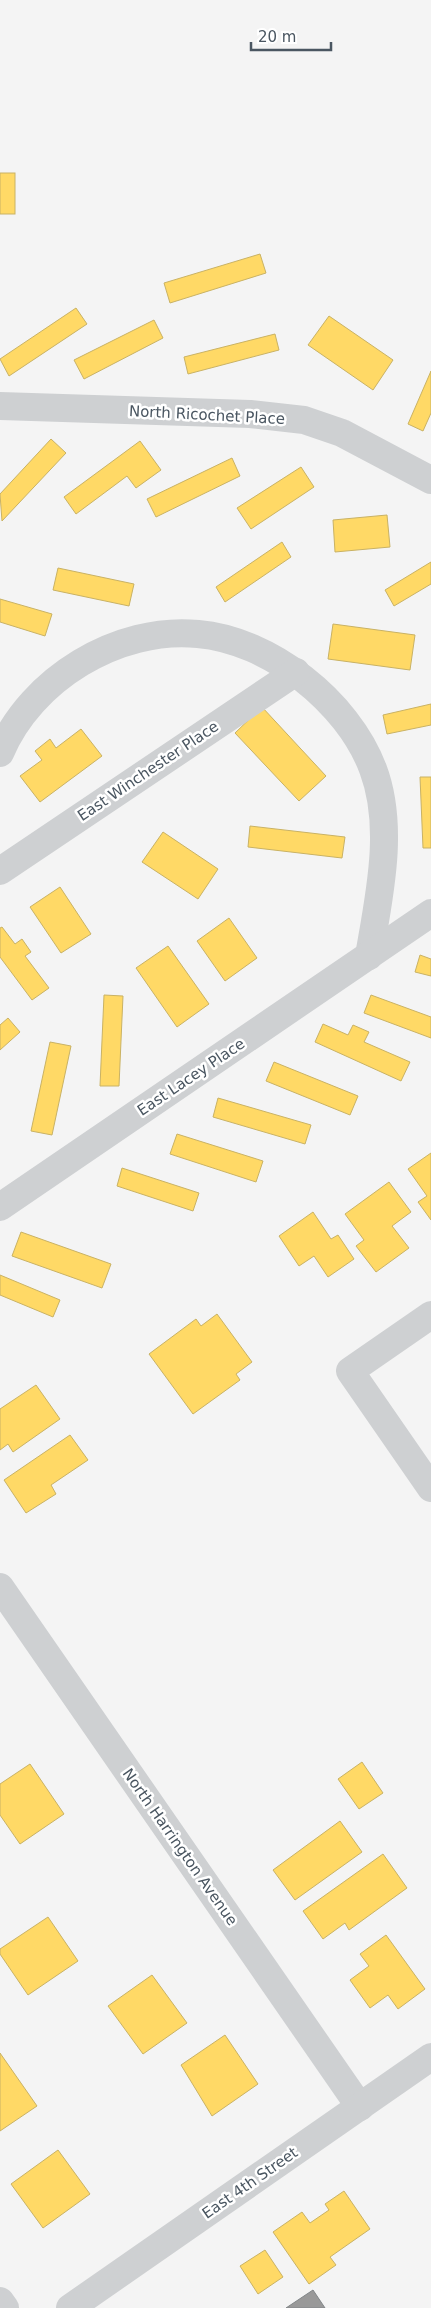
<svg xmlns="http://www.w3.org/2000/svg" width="431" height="2308" font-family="'DejaVu Sans',sans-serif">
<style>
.homes{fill:#ffd966;stroke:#c9b264}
.industry{fill:#999;stroke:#818588}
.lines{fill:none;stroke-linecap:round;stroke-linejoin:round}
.minor{stroke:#ced0d2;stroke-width:28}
.tertiary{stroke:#ced0d2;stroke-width:28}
.labels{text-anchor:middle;stroke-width:5;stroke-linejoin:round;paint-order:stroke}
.street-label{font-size:15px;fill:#4a5661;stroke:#fff}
</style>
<rect width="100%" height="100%" fill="#f4f4f4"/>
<!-- homes -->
<g class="homes">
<rect x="0" y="173" width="15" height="41"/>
<path d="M260 254 266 273 170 303 164 283Z"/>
<path d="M76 308 87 324 9 376 0 359Z"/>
<path d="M329 316 393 360 373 390 308 345Z"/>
<path d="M154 320 163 338 84 379 74 360Z"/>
<path d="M275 334 279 350 188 374 184 357Z"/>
<path d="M431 371V413L423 431 408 424Z"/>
<path d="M51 439 66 453 2 521 0 494Z"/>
<path d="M140 441 161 470 136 488 127 476 76 514 64 497Z"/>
<path d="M232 458 240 476 156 517 147 499Z"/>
<path d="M301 467 314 487 251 529 237 508Z"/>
<path d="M387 515 390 547 335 552 333 520Z"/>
<path d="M282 542 291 557 225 602 216 587Z"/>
<path d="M431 562V584L394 606 385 590Z"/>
<path d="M58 568 134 584 129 606 53 590Z"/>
<path d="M0 599 52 614 45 636 0 622Z"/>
<path d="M333 624 415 635 410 670 328 659Z"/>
<path d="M431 704V725L387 734 383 715Z"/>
<path d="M262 707 326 776 299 801 235 733Z"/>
<path d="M81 729 102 756 40 802 20 776 42 760 35 751 50 739 56 748Z"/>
<path d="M420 777H431V848H423Z"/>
<path d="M250 826 345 837 342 858 248 847Z"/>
<path d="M163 832 218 869 198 899 142 862Z"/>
<path d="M60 887 91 934 61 953 30 907Z"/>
<path d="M229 918 257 958 225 981 197 941Z"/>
<path d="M2 927 15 944 22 939 31 952 25 956 49 988 32 1000 0 957V928Z"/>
<path d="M168 946 209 1004 177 1027 136 968Z"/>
<path d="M420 955 431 959V976L415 972Z"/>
<path d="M104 995 123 996 119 1086H100Z"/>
<path d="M371 995 431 1017V1038L364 1013Z"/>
<path d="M8 1018 20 1032 0 1050V1025Z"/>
<path d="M323 1024 348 1035 353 1025 369 1032 364 1042 410 1062 401 1081 315 1042Z"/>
<path d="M50 1042 71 1046 52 1135 31 1131Z"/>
<path d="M274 1062 358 1096 350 1115 266 1081Z"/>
<path d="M218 1098 311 1125 305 1144 213 1117Z"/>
<path d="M177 1134 263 1161 256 1182 170 1154Z"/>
<path d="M431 1153V1220L418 1202 427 1196 408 1169Z"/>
<path d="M122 1168 199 1193 193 1211 117 1186Z"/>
<path d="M389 1182 411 1212 392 1226 409 1248 376 1272 356 1246 364 1240 345 1214Z"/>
<path d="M313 1212 331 1239 338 1235 354 1259 328 1277 314 1256 299 1266 279 1236Z"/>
<path d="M21 1232 111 1264 102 1288 12 1256Z"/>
<path d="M0 1275 60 1300 53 1317 0 1295Z"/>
<path d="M217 1314 252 1362 236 1374 240 1380 193 1414 149 1354 196 1319 201 1326Z"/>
<path d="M36 1385 60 1419 13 1452 8 1444 0 1450V1409Z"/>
<path d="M70 1435 88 1460 51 1485 56 1494 26 1513 4 1480Z"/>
<path d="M362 1762 383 1793 359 1809 338 1779Z"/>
<path d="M30 1764 64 1814 20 1844 0 1815V1784Z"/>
<path d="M340 1821 362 1852 295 1900 273 1870Z"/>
<path d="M383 1854 407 1888 349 1930 345 1923 323 1939 303 1911Z"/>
<path d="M48 1917 78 1961 28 1995 0 1954V1949Z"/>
<path d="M386 1935 425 1989 398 2009 388 1995 370 2008 350 1980 369 1966 360 1954Z"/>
<path d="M152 1975 187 2023 143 2054 108 2006Z"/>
<path d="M225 2035 258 2084 212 2116 181 2065Z"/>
<path d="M0 2053 37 2106 0 2131Z"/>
<path d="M58 2150 90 2194 43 2228 11 2184Z"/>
<path d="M344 2191 370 2229 330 2257 336 2265 309 2284 273 2232 302 2212 310 2223 329 2210 325 2204Z"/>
<path d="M265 2250 283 2277 258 2294 240 2266Z"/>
</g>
<!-- industry -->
<path class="industry" d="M313 2290 325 2308H286Z"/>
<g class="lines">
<!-- minor -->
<g class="minor">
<path d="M0 406 250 414 304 420 342 433 431 480"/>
<path d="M0 753C31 679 118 626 198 634 270 640 348 702 373 769 395 827 379 897 369 956"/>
<path d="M0 871 296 672"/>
<path d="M0 1207 431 913"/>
<path d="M431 1315 350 1371 431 1488"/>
<path d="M0 1587 360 2107"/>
<path d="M70 2308 431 2057"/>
</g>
<!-- tertiary -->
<path class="tertiary" d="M0 2301 5 2308"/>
</g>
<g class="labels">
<!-- street labels -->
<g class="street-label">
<text transform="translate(207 415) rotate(3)" y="5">North Ricochet Place</text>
<text transform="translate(148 771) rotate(-34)" y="5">East Winchester Place</text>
<text transform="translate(191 1077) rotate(-34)" y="5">East Lacey Place</text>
<text transform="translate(180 1847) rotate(55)" y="5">North Harrington Avenue</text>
<text transform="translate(250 2183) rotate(-35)" y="5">East 4th Street</text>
</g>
</g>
<!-- scale -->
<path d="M251 42v8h80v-8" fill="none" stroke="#4a5661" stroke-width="2.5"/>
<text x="258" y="42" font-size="15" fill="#4a5661" stroke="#ffffff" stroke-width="4" paint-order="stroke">20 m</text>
</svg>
